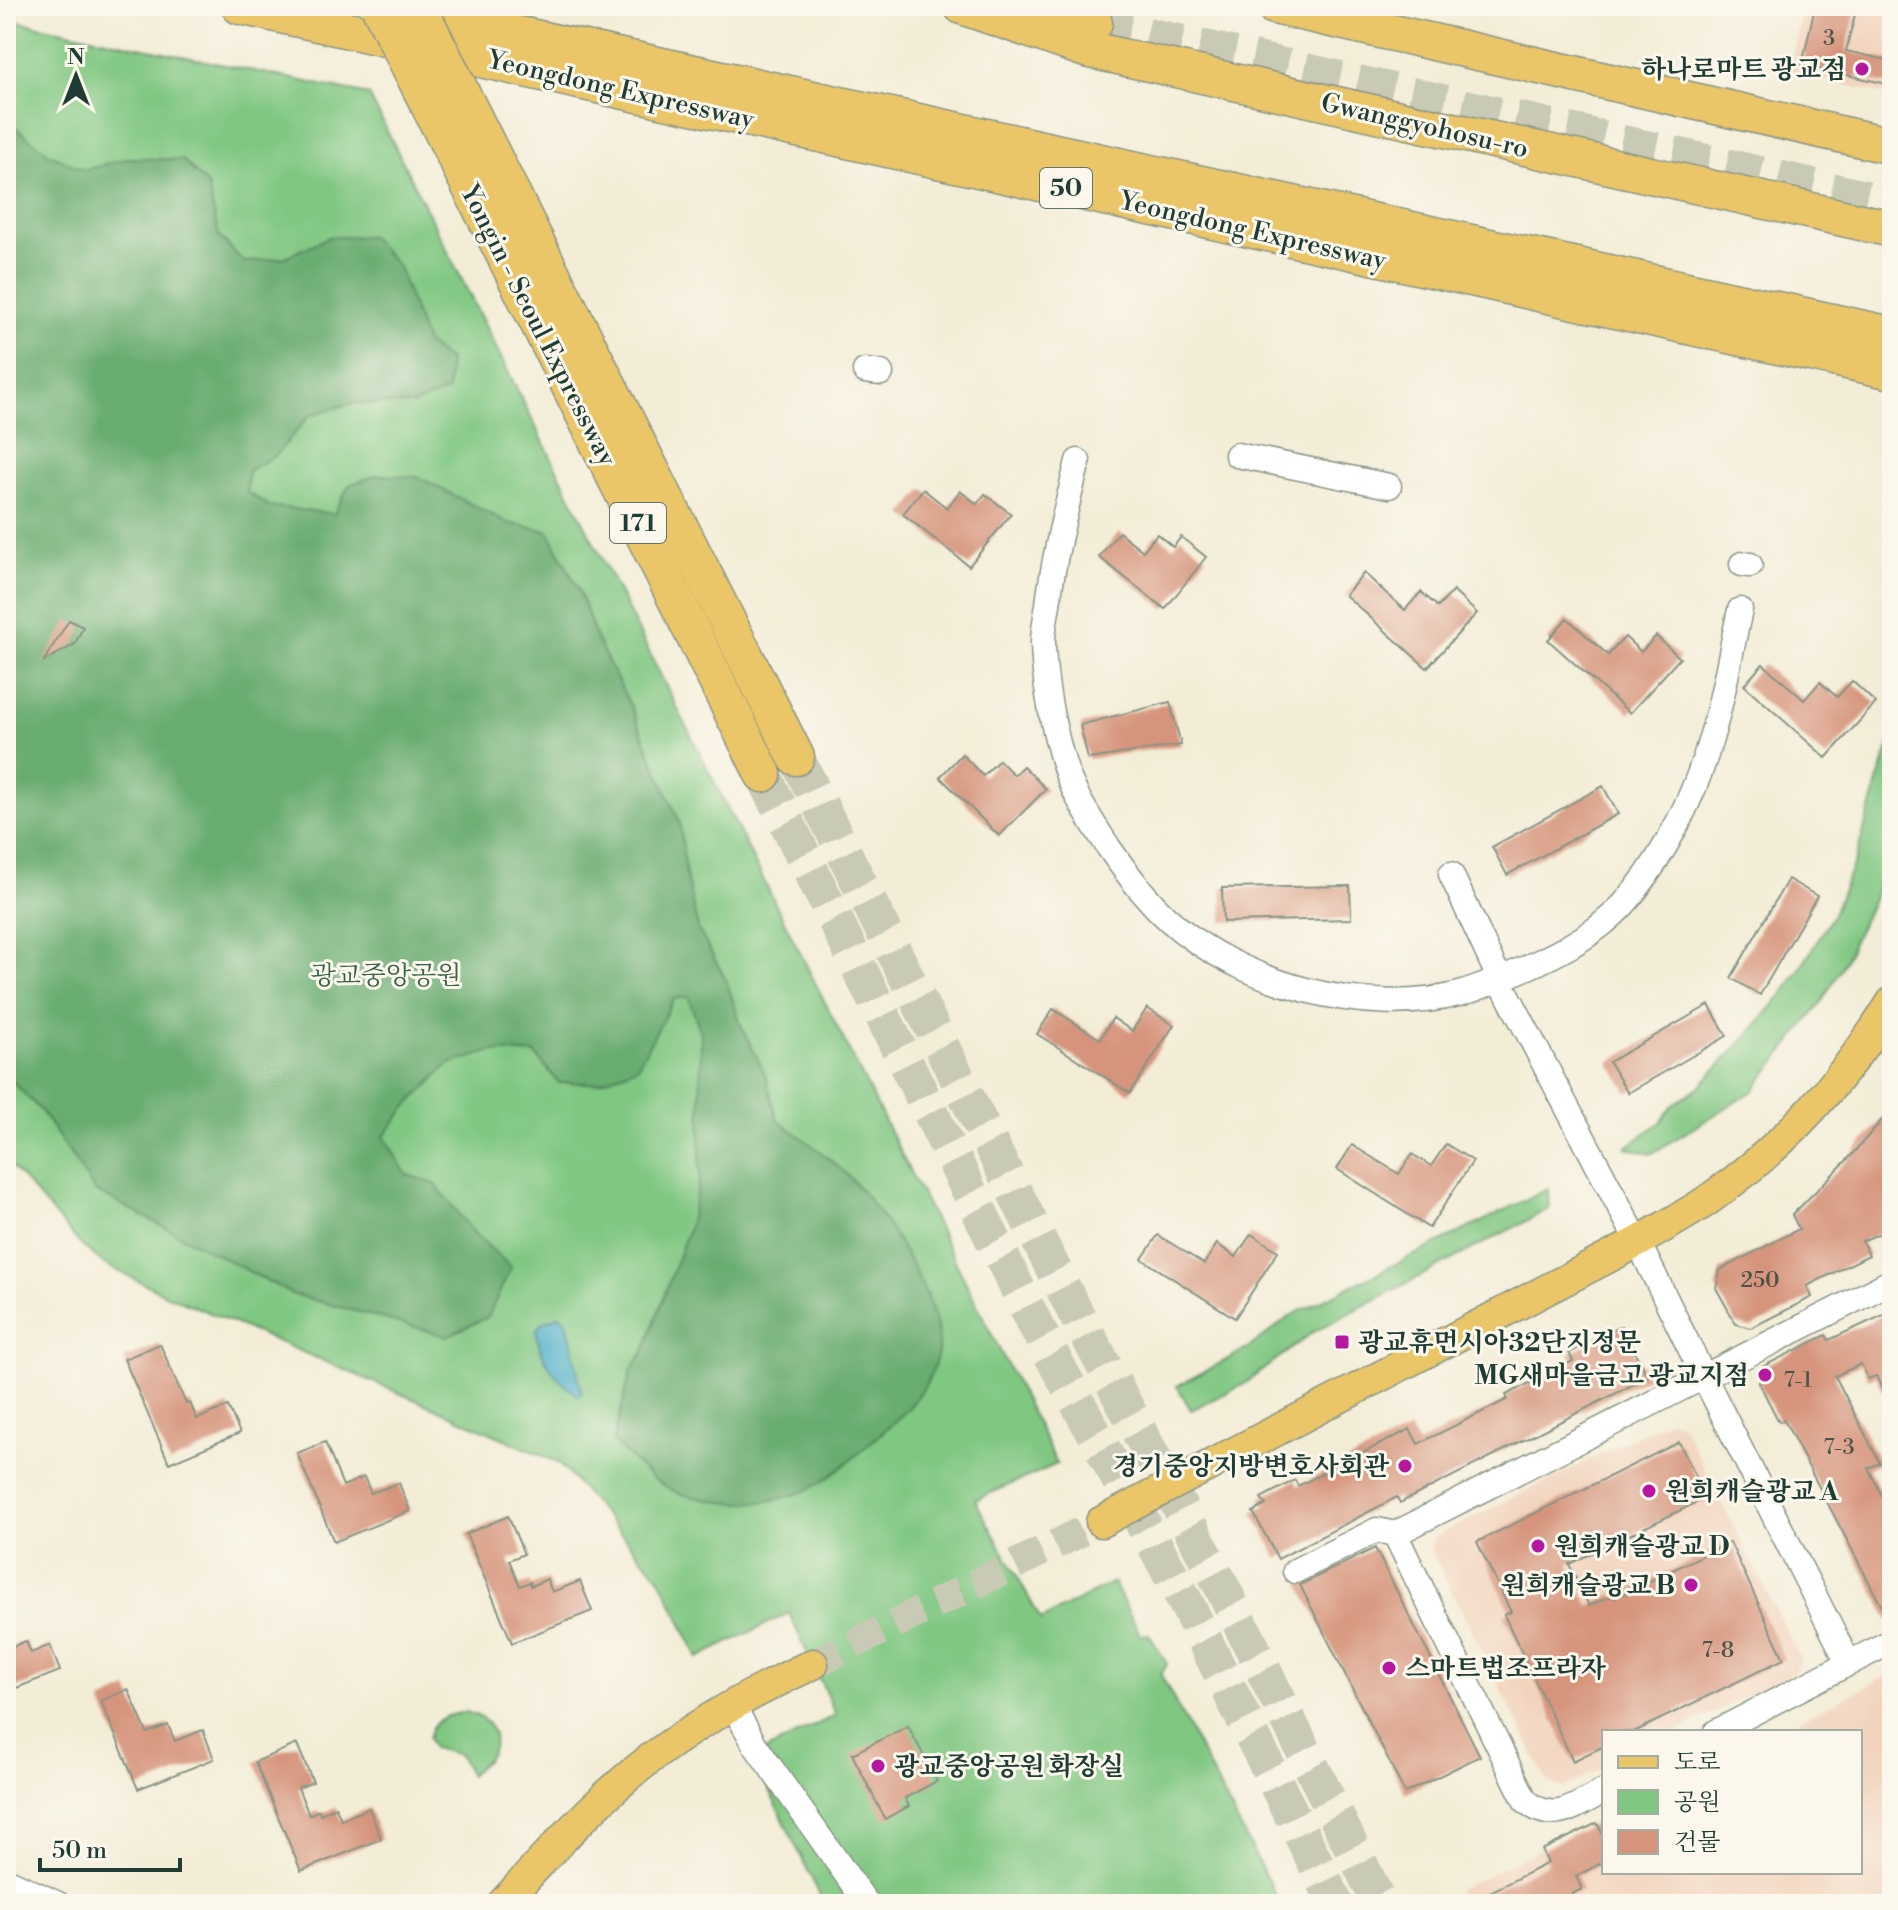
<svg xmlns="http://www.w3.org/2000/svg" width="1898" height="1910" font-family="'Libre Bodoni','Noto Serif KR',serif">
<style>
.built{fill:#f2d4be}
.green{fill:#80c782;stroke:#50825b;stroke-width:2}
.forest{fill:#68ac70;stroke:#447452;stroke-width:2}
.water{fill:#49adc9;stroke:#34757e;stroke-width:2}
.building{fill:#d6947b}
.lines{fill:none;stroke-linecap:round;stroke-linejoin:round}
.major-tunnel{stroke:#c9cab6;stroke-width:30;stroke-dasharray:30 15;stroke-linecap:butt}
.highway-tunnel{stroke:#c9cab6;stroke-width:36;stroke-dasharray:36 18;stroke-linecap:butt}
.minor-casing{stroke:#899586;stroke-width:27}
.major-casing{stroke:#899586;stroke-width:33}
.highway-casing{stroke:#899586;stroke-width:39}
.minor{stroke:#fff;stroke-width:24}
.major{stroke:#ebc669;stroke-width:30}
.highway{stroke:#ebc669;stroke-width:36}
.highway-bridge-casing{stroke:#899586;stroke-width:39;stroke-linecap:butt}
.highway-bridge{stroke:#ebc669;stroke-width:36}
.poi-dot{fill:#b5179e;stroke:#fbf7ec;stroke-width:3}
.labels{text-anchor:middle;stroke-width:6;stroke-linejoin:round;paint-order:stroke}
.number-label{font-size:22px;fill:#4d5346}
.shield{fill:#fbf7ec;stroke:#61756b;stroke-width:2}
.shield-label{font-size:24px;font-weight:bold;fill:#1f3d34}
.poi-label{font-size:26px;font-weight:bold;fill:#1f3d34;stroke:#fbf7ec;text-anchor:start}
.street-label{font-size:26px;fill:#1f3d34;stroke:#fbf7ec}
.park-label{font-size:26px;fill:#376048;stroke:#fbf7ec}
</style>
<rect width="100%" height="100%" fill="#fbf7ec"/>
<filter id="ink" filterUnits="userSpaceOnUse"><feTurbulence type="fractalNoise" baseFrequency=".0125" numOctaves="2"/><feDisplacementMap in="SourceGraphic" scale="16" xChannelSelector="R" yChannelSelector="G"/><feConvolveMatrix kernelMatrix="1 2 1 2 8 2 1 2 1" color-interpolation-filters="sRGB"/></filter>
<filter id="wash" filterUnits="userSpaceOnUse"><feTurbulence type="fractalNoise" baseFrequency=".006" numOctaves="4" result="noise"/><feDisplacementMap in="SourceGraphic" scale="32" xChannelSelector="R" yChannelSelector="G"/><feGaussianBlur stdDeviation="1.8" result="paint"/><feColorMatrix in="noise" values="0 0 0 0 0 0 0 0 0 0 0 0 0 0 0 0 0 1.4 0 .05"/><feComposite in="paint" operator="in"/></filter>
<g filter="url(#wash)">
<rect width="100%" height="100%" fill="#f3edd7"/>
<!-- built -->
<g class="built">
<path d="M1802 6H1892V96L1790 72Z"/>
<path d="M1669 1420 1682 1424 1800 1658 1795 1672 1675 1732H1604V1767L1563 1788 1548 1783 1430 1548 1434 1537Z"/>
<path d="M1892 1674V1904H1463L1456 1891 1604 1817V1872H1860V1732H1775Z"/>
</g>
<!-- green -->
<g class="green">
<path d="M6 19 369 95 1057 1464 975 1500 1041 1620 1113 1582 1141 1636 1149 1634 1167 1664 1161 1675 1280 1904H824L753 1757 836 1715 789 1613 698 1658 660 1578 559 1463 437 1409 165 1294 104 1264 81 1245 6 1160Z"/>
<path d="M1892 734V852L1883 877 1841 969 1819 1006 1753 1091 1651 1154 1626 1147 1661 1122 1672 1106 1701 1085 1743 1041 1782 995 1807 958 1832 916 1856 858Z"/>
<path d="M1548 1189 1549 1209 1313 1332 1243 1385 1191 1410 1177 1386 1247 1349 1292 1315Z"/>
<path d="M466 1712C487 1717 503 1734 489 1756 484 1763 476 1769 470 1775L459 1755 433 1748 428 1738C433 1718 447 1715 466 1712Z"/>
</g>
<!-- forest -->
<path class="forest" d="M6 120 48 153 84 170 129 158 183 160 208 186 219 236 244 262 283 258 329 237 370 236 398 266 426 342 449 361 448 391 412 405 352 403 310 415 276 455 248 471 247 492 269 506 334 514 349 485 377 475 418 477 508 523 548 531 579 590 597 640 631 707 680 824 686 875 698 929 726 980 741 1025 765 1074 778 1121C802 1137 824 1153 845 1173 879 1205 950 1309 937 1357 928 1394 900 1418 872 1441 856 1455 839 1472 820 1483 780 1507 723 1508 679 1493 653 1484 632 1460 613 1441L631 1371 644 1351 688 1230 700 1178 701 1033 688 997 674 999 637 1067 598 1083H559L535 1054 493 1051 449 1064 408 1105 384 1136 406 1174 435 1184 475 1234 511 1267 488 1317 447 1336 292 1294 95 1191 41 1111 6 1075Z"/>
<!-- water -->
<path class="water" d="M560 1315 568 1325 582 1394 578 1395C557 1381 536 1354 537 1329L543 1322Z"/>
<g id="blocks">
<!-- building -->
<g class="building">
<path d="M1815 6H1857L1846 51 1892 61V85L1802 65Z"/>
<path d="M923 489 947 508 960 491 977 504 985 494 1011 514 969 566 903 514Z"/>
<path d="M1119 532 1143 551 1157 534 1173 547 1181 537 1206 557 1165 609 1099 557Z"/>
<path d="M1364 573 1405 610 1421 592 1438 607 1453 591 1477 613 1427 668 1345 595Z"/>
<path d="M1567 618 1608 655 1625 637 1641 652 1656 636 1680 658 1630 713 1548 640Z"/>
<path d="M69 620 83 627 75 644 43 662Z"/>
<path d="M1763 664 1804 700 1820 682 1837 697 1852 681 1876 703 1826 758 1744 685Z"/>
<path d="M1170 702 1181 745 1088 759 1080 725Z"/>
<path d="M962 754 983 776 999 760 1014 775 1023 766 1046 789 999 836 940 777Z"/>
<path d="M1603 786 1618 814 1507 875 1492 847Z"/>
<path d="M1788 879 1817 896 1760 995 1731 978Z"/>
<path d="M1350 886 1351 919 1223 922 1222 888Z"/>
<path d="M1709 1005 1727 1036 1628 1093 1609 1062Z"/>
<path d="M1147 1008 1174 1025 1130 1093 1037 1034 1053 1009 1100 1039 1113 1018 1132 1031Z"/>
<path d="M1892 1108V1228L1862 1241 1869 1255 1807 1286 1812 1297 1751 1328 1736 1324 1716 1288 1720 1270 1799 1229 1792 1215 1848 1159Z"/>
<path d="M1446 1144 1473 1161 1429 1228 1337 1169 1352 1145 1399 1174 1412 1154 1431 1166Z"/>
<path d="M1251 1234 1278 1251 1235 1318 1142 1259 1158 1235 1204 1264 1217 1244 1236 1257Z"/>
<path d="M1892 1311V1411L1876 1376 1868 1379 1861 1364 1835 1376 1880 1463 1868 1468 1892 1515V1626L1784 1420 1779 1422 1759 1383 1762 1367 1826 1335 1829 1340Z"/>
<path d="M1621 1326 1648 1377 1400 1503 1397 1497 1278 1559 1253 1512 1266 1505 1261 1498 1295 1480 1298 1486 1410 1429 1418 1444 1508 1399 1506 1395 1573 1361 1569 1353Z"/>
<path d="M160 1344 186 1404 190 1403 197 1419 228 1406 240 1433 169 1463 124 1359Z"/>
<path d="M325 1442 343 1486 364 1477 371 1493 399 1483 410 1511 334 1542 297 1453Z"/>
<path d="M1679 1442 1706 1498 1569 1564 1589 1606 1614 1595 1615 1598 1730 1542 1784 1659 1634 1732H1604V1746L1573 1761 1504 1615 1511 1612 1477 1542Z"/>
<path d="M508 1516 524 1554 509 1560 520 1586 530 1582 531 1586 547 1579 552 1592 580 1581 592 1611 512 1643 466 1534Z"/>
<path d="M1375 1548 1480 1756 1405 1793 1300 1585Z"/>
<path d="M26 1641 31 1653 50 1645 60 1671 6 1692V1649Z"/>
<path d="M128 1689 147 1733 168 1725 175 1741 203 1730 214 1759 138 1789 101 1701Z"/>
<path d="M908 1726 937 1781 905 1798 909 1806 885 1819 852 1754Z"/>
<path d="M297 1744 313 1782 298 1788 309 1815 319 1810 320 1814 336 1807 341 1820 369 1808 381 1839 301 1871 255 1762Z"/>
<path d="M1597 1823 1604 1837V1862L1576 1876 1582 1889 1552 1904H1466L1548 1863 1542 1850Z"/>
</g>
</g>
</g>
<g filter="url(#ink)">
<use href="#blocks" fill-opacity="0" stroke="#899586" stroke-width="2"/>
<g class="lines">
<!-- major-tunnel -->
<path class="major-tunnel" d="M813 1664 1101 1522"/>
<!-- highway-tunnel -->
<g class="highway-tunnel">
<path d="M1094 23 1892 204"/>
<path d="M796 757 1071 1304 1220 1583 1380 1904"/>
<path d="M763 774 1037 1328 1184 1599 1336 1904"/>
</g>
<defs>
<g id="minor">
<path d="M865 371 881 373"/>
<path d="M1237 455 1389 486"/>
<path d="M1078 461C1066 509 1054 555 1048 604 1046 617 1043 630 1043 643 1044 682 1052 723 1063 761 1072 793 1091 820 1109 848 1127 874 1145 898 1168 919 1239 984 1366 1018 1459 994 1481 988 1501 979 1521 970 1563 952 1606 929 1634 892 1667 850 1694 796 1709 745 1723 702 1730 654 1740 610"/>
<path d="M1742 564 1750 565"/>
<path d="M1451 874 1500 980 1638 1242 1704 1377 1848 1662"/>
<path d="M1395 1534 1892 1281"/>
<path d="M1395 1534 1525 1800C1553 1826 1575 1806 1604 1791"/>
<path d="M1295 1571 1377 1530 1395 1534"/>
<path d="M732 1704 755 1745 867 1904"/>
<path d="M1716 1732 1892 1641"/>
<path d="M6 1880 58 1904"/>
</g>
<g id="major">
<path d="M1101 1522 1638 1242C1661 1228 1686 1215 1708 1200 1783 1148 1844 1080 1892 1002"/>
<path d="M502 1904C543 1860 584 1813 631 1774 686 1728 748 1695 813 1664"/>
</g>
<g id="highway">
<path d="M240 6 1892 371"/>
<path d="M962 6 1086 49 1892 229"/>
<path d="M1274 6 1892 146"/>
<path d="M397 8 1892 335"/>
<path d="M1029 11 1094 23"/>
<path d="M545 260 796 757"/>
<path d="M513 272 763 774"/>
</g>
</defs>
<!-- minor casing -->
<use href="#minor" class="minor-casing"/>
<!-- major casing -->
<use href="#major" class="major-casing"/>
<!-- highway casing -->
<use href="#highway" class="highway-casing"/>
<!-- minor -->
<use href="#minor" class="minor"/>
<!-- major -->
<use href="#major" class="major"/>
<!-- highway -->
<use href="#highway" class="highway"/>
<defs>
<g id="highway-bridge">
<path d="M379 6 513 272"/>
<path d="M418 6 545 260"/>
</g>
</defs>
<!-- highway-bridge casing -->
<use href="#highway-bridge" class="highway-bridge-casing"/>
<!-- highway-bridge -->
<use href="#highway-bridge" class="highway-bridge"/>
</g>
</g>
<!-- markers -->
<g class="poi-dot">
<circle cx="1862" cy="69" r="8"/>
<rect x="1334" y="1334" width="16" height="16" rx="4"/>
<circle cx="1765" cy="1375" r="8"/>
<circle cx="1405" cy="1466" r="8"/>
<circle cx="1649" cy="1491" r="8"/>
<circle cx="1538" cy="1546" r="8"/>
<circle cx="1691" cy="1585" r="8"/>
<circle cx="1389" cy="1668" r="8"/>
<circle cx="878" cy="1766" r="8"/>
</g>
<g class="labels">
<!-- number labels -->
<g class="number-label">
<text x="1829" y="45">3</text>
<text x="1760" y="1287">250</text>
<text x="1798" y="1387">7-1</text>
<text x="1839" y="1454">7-3</text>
<text x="1718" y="1657">7-8</text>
</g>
<!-- shield labels -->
<g class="shield">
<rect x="1040" y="168" width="52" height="40" rx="6"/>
<rect x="610" y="503" width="56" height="40" rx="6"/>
</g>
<g class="shield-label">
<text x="1066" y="196">50</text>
<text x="638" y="531">171</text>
</g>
<!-- poi labels -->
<g class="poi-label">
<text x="1846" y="78" text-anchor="end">하나로마트 광교점</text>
<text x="1358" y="1351">광교휴먼시아32단지정문</text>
<text x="1749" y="1384" text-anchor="end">MG새마을금고 광교지점</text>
<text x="1389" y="1475" text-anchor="end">경기중앙지방변호사회관</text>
<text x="1665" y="1500">원희캐슬광교 A</text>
<text x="1554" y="1555">원희캐슬광교 D</text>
<text x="1675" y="1594" text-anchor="end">원희캐슬광교 B</text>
<text x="1405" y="1677">스마트법조프라자</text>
<text x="894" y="1775">광교중앙공원 화장실</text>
</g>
<!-- street labels -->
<g class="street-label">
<text transform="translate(621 89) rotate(13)" y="9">Yeongdong Expressway</text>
<text transform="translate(1425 125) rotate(13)" y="9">Gwanggyohosu-ro</text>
<text transform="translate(1253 230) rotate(13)" y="9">Yeongdong Expressway</text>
<text transform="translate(539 325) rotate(63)" y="9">Yongin - Seoul Expressway</text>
</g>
<!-- park labels -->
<g class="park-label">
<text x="386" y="984">광교중앙공원</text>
</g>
</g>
<!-- margin -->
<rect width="1898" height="1910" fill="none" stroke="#fbf7ec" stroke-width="32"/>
<!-- legend -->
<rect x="1602" y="1730" width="260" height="144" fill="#fbf7ec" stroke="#a3ada2" stroke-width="2"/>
<rect x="1618" y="1756" width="40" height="12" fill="#ebc669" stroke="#a3ada2" stroke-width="2"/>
<text x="1674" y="1770" font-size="24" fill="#1f3d34">도로</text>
<rect x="1618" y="1790" width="40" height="24" fill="#80c782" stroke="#a3ada2" stroke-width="2"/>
<text x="1674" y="1810" font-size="24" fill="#1f3d34">공원</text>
<rect x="1618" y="1830" width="40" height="24" fill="#d6947b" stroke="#a3ada2" stroke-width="2"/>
<text x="1674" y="1850" font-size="24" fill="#1f3d34">건물</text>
<!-- north arrow -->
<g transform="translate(76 76)" stroke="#fbf7ec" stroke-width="6" paint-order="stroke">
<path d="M0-6L14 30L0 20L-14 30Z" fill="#1f3d34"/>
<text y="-12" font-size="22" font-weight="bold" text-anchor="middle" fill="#1f3d34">N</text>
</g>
<!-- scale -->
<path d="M40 1858v12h140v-12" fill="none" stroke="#1f3d34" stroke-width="4"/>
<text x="52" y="1858" font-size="24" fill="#1f3d34" stroke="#fbf7ec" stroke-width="6" paint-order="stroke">50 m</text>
</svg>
